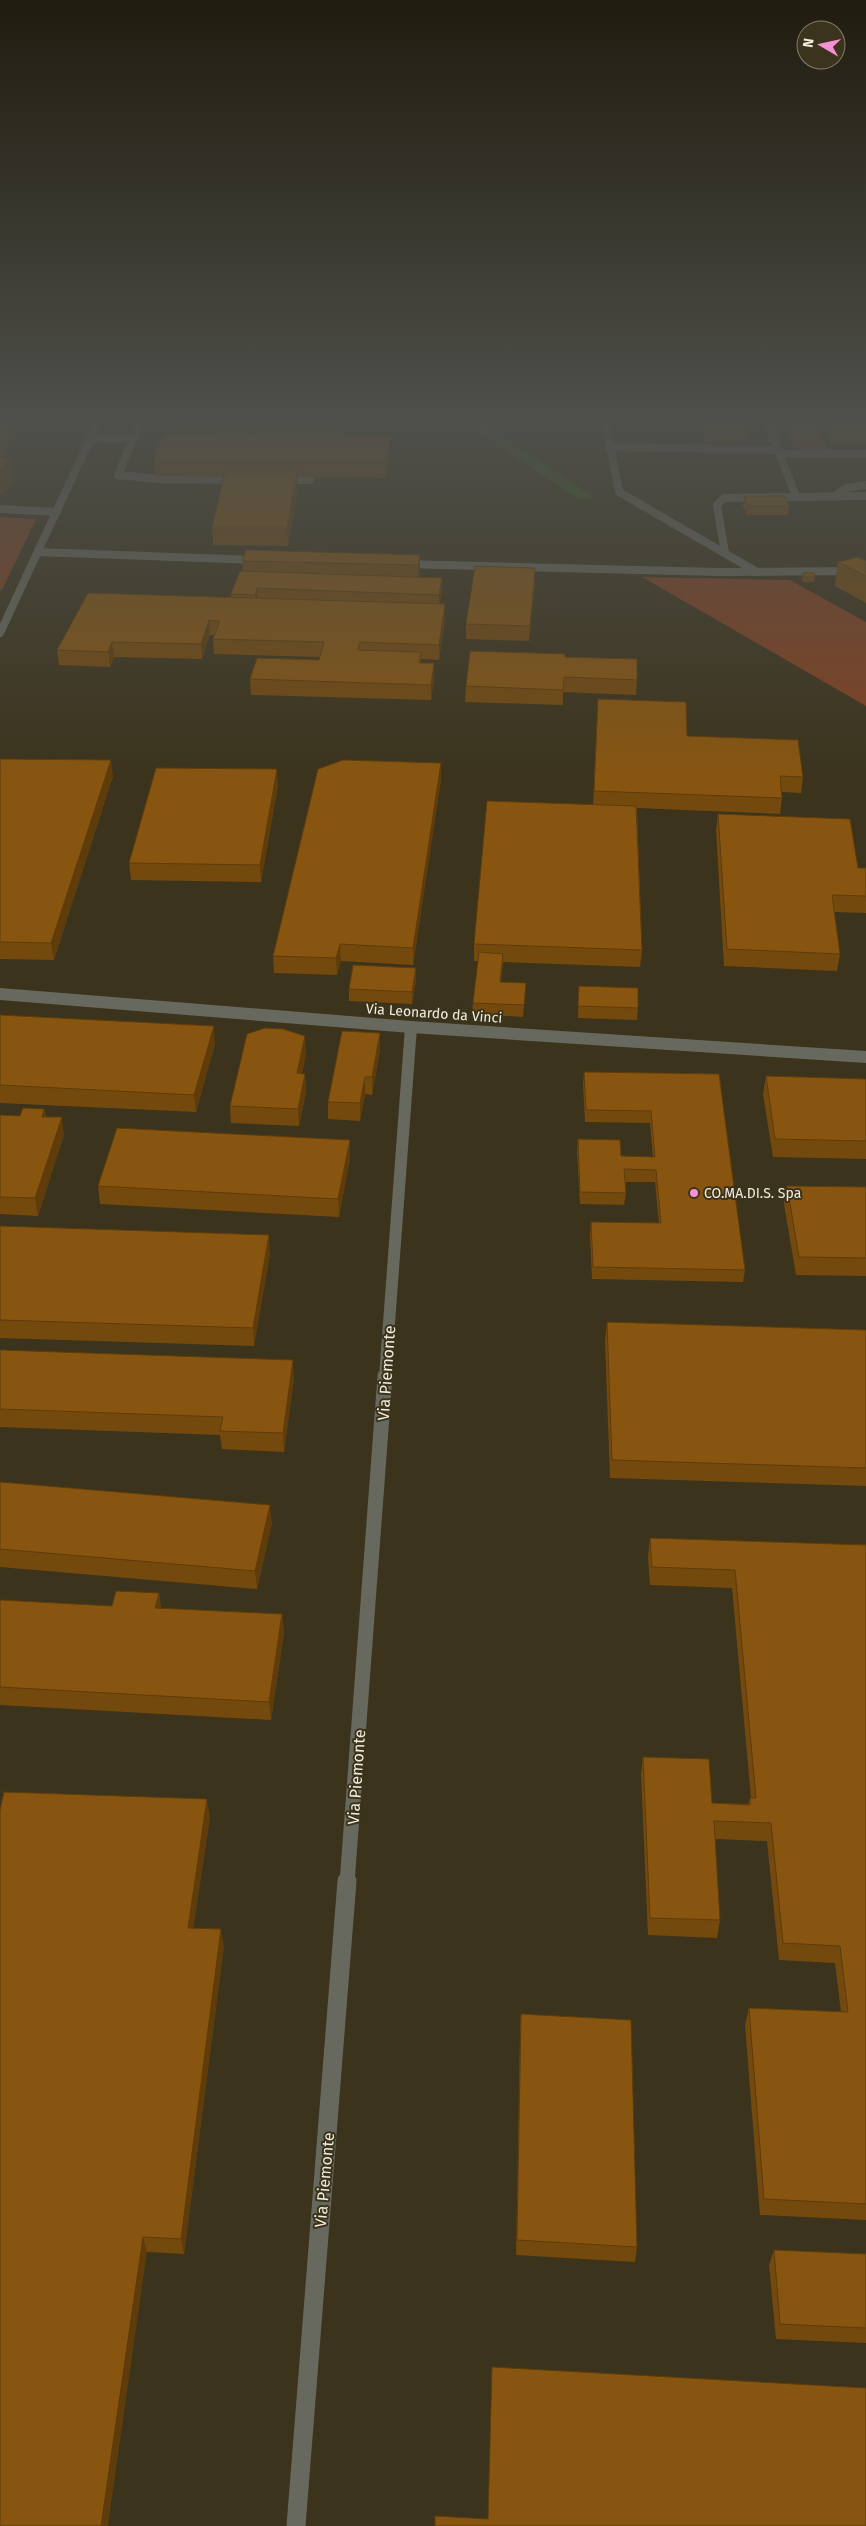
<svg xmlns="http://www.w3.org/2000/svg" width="866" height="2526" font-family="'Fira Sans',sans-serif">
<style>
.green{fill:#824120}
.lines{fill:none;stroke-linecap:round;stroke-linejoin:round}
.canal{fill:#355816;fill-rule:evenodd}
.service{stroke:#68695e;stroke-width:8}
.minor-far3{stroke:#68695e;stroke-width:8}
.minor-far2{stroke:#68695e;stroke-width:12}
.minor-far1{stroke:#68695e;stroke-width:15}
.minor{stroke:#68695e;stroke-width:19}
.wall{fill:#74490e}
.shaded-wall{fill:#5e3c0b}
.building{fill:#875510;stroke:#5e3c0b}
.poi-dot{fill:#f491d4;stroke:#3b331c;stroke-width:2}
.labels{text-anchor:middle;stroke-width:4;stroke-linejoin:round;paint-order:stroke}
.street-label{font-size:14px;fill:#f1ecde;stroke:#3b331c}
.poi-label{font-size:14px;fill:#f1ecde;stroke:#3b331c;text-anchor:start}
.near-street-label{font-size:16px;fill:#f1ecde;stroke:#3b331c}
</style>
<rect width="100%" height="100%" fill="#3b331c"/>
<!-- green -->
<g class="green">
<path d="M784 424H816L827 450H801L793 447Z"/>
<path d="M0 517 36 519 2 590H0Z"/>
<path d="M642 577 790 580 866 622V706Z"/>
</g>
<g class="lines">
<!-- canal -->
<path class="canal" d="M466 424H484L592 496 590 499H578Z"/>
<!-- service -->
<g class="service">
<path d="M118 475 159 479 240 480"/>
<path d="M280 480H310"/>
<path d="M835 496 846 488 866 485"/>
</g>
<!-- minor-far3 -->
<g class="minor-far3">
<path d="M606 424 619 492 757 572"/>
<path d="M768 424 796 496"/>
<path d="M92 438 134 439"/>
<path d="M610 447 777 450"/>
<path d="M780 454H866"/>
<path d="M118 475 139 424"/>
<path d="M0 509 57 512"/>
<path d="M38 552 259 560"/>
<path d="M725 553 717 505 724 498 866 496"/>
<path d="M404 564 718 572 866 571"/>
<path d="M0 633 97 424"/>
</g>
<!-- minor-far2 -->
<g class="minor-far2">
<path d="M0 994 411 1027 866 1057"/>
<path d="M385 1377 411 1027"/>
</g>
<!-- minor-far1 -->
<path class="minor-far1" d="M347 1883 385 1376"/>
<!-- minor -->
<path class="minor" d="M296 2526 347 1881"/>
</g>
<!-- wall -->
<g class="wall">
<path d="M170 424H350L348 435 171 433Z"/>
<path d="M700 424H744L748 433 747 442H705Z"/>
<path d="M824 424H866V443H831L824 426Z"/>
<path d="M0 425H13L15 438 3 458 10 459 13 481 1 495H0Z"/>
<path d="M390 437V454L386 478 297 477 298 489 288 546 213 545 212 528 224 477 156 476 154 459Z"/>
<path d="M744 496 789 506 787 515H747L743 506Z"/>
<path d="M420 555V569L419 577 442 592 440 604H445V619L439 660 421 659V663L434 678 431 700 251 695 250 679 319 660 320 657 214 654 213 639 215 635H210L202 659 114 657 110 667 59 665 57 650 231 597V594L243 571 242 561Z"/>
<path d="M866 561V603L835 586 838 562Z"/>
<path d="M803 573 815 577 814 582H803L802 578Z"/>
<path d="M535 583 529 641 466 639V624Z"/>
<path d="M565 657 637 680 636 695 563 692V705L465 702 466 686Z"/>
<path d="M598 699 687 736 803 777 801 793 782 792V798L780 814 637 808 642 950 640 967 503 962 501 982 525 995 523 1017 472 1014 473 1003 478 961H474V944L593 805Z"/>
<path d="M0 759 113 776 54 960 0 959Z"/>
<path d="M441 779 413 965 341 961 337 975 274 973 273 956Z"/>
<path d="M278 785 261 882 131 880 129 863Z"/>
<path d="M718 814 858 868H866V913L834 912 840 954 837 971 724 966 716 830Z"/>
<path d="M416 980 412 1004 349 1001V989Z"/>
<path d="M579 986 638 1008 637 1020 578 1018Z"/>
<path d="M0 1015 215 1044 196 1112 0 1103Z"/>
<path d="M380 1050 372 1095 365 1094 360 1121 328 1119V1102Z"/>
<path d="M306 1053 302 1074H305L306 1092 299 1126 231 1123 230 1106Z"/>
<path d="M584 1072 719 1074 745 1270 743 1282 592 1279 590 1235 591 1222 659 1223 655 1182H625L626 1193 624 1205 580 1204 577 1151 578 1139 621 1156 653 1157 650 1123 585 1122 583 1084Z"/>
<path d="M766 1076 866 1079V1159L773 1157 763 1094Z"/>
<path d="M44 1109 46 1117 64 1135 38 1216 0 1214V1115L20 1116Z"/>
<path d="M350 1158 339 1217 100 1204 98 1186Z"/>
<path d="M787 1186 866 1187V1276L796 1275 784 1204Z"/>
<path d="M0 1226 270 1253 254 1346 0 1338Z"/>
<path d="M607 1322 866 1330V1486L610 1478 605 1341Z"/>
<path d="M0 1350 294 1378 284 1452 222 1449 220 1435 0 1427Z"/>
<path d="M0 1482 272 1523 257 1589 0 1567Z"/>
<path d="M650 1538 866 1545V2220L760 2215 745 2025 749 2008 841 2012 835 1963 779 1960 767 1841 715 1839 720 1920 717 1938 648 1935 641 1774 643 1757 712 1803 748 1804 750 1798H751L732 1588 650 1585 648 1557Z"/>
<path d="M159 1593 161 1608 282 1614 284 1632 271 1720 0 1705V1600L112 1606Z"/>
<path d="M210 1817 193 1928 224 1946 184 2254 147 2252 0 2526Z"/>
<path d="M521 2014 637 2247 635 2262 516 2255 520 2031Z"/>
<path d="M774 2250 866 2254V2343L776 2339 769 2265Z"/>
<path d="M492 2367 866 2526H435L488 2519Z"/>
</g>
<!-- shaded-wall -->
<g class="shaded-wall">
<path d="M347 424H350L348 435Z"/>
<path d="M13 425 15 438 2 461 0 447Z"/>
<path d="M390 437V454L386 478V461Z"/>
<path d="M10 459 13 481 1 495 0 487V470Z"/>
<path d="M297 472 298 489 288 546 287 528Z"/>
<path d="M420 555V569L418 580V565Z"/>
<path d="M535 568V583L529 641 530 626Z"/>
<path d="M442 578V592L439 609V595Z"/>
<path d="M257 588 258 603 256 609 255 595Z"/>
<path d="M445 604V619L439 660V645Z"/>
<path d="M209 620 210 635 202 659 201 644Z"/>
<path d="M112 642 114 657 110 667 108 652Z"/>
<path d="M434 663V678L431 700V685Z"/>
<path d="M111 760 113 776 54 960 51 943Z"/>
<path d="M441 763V779L413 965V948Z"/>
<path d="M277 769 278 785 261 882 260 865Z"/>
<path d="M340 944 341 961 337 975 336 958Z"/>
<path d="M503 954 502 965 500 994V982Z"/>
<path d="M416 968V980L412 1004V992Z"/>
<path d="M214 1026 215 1044 196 1112 194 1095Z"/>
<path d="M380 1033V1050L372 1095V1077Z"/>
<path d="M305 1036 306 1053 298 1091 297 1073Z"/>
<path d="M305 1074 306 1092 299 1126 298 1109Z"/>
<path d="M365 1077V1094L360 1121V1103Z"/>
<path d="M44 1109 47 1126 42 1117Z"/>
<path d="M62 1117 64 1135 38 1216 35 1198Z"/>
<path d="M350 1140V1158L339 1217 338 1199Z"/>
<path d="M269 1235 270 1253 254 1346 253 1328Z"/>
<path d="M293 1360 294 1378 284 1452 283 1433Z"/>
<path d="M270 1505 272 1523 257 1589 255 1571Z"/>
<path d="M159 1593 161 1611 155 1608Z"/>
<path d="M282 1614 284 1632 271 1720 269 1702Z"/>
<path d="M207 1799 210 1817 191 1945 188 1928Z"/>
<path d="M221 1929 224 1946 184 2254 181 2239Z"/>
<path d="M143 2237 147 2252 108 2526H101Z"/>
</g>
<!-- building -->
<g class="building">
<path d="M703 424H744L748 433H706Z"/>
<path d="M828 424H866V434H832Z"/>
<path d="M0 425H13L0 447Z"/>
<path d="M163 434 390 437 386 461 154 459Z"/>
<path d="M0 458 10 459 0 470Z"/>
<path d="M225 472H297L287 528H212Z"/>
<path d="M744 496H785L789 506H748Z"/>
<path d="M246 550 420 555 418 565 242 561Z"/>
<path d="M858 557 866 561V576L838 562Z"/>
<path d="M475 566 535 568 530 626 466 624Z"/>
<path d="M240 571 442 578 439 595 257 588 255 595 231 594Z"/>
<path d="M803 573H814L815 577H804Z"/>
<path d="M88 593 445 604 439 645 360 642 358 650 421 652 419 663H434L431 685 250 679 257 658 319 660 324 642 213 639 220 621 209 620 201 644 112 642 108 652 57 650Z"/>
<path d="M470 651 565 654V657L637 659V680L564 677 563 690 466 686Z"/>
<path d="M598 699 686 702 687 736 798 740 803 777 780 776 782 798 594 791Z"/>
<path d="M0 759 111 760 51 943 0 942Z"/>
<path d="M343 760 441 763 413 948 340 944 336 958 273 956 318 769Z"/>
<path d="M156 768 277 769 260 865 129 863Z"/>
<path d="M487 801 636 806 642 950 474 944Z"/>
<path d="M718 814 850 819 858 868H866V896L832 895 840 954 727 949Z"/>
<path d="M479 952 503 954 500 982 526 983 524 1005 473 1003Z"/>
<path d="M353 965 416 968 412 992 349 989Z"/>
<path d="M579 986 638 988V1008L578 1006Z"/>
<path d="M0 1015 214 1026 194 1095 0 1085Z"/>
<path d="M265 1028 283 1029 305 1036 297 1073 305 1074 298 1109 230 1106 247 1034Z"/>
<path d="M342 1031 380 1033 372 1077H365L360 1103 328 1102Z"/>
<path d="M584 1072 719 1074 745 1270 593 1267 591 1222 661 1223 656 1170 624 1169 626 1193 580 1192 578 1139 620 1140 621 1156 655 1157 651 1111 586 1110Z"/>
<path d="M766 1076 866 1079V1141L775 1139Z"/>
<path d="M23 1108 44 1109 42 1117H62L35 1198 0 1197V1115L20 1116Z"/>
<path d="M117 1128 350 1140 338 1199 98 1186Z"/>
<path d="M787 1186 866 1187V1258L799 1257Z"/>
<path d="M0 1226 269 1235 253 1328 0 1320Z"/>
<path d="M607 1322 866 1330V1468L612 1460Z"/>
<path d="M0 1350 293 1360 283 1433 220 1431 223 1417 0 1409Z"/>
<path d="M0 1482 270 1505 255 1571 0 1549Z"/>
<path d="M650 1538 866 1545V2204L764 2199 749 2008 848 2012 840 1946 783 1943 771 1823 714 1821 720 1920 650 1918 643 1757 709 1759 712 1803 750 1805V1798H756L735 1570 652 1567Z"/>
<path d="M116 1591 159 1593 155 1608 282 1614 269 1702 0 1687V1600L112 1606Z"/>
<path d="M4 1792 207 1799 188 1928 221 1929 181 2239 143 2237 101 2526H0V1810Z"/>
<path d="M521 2014 631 2020 637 2247 517 2240Z"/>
<path d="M774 2250 866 2254V2328L780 2324Z"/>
<path d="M492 2367 866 2388V2526H435V2516L488 2519Z"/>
</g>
<!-- sky -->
<linearGradient id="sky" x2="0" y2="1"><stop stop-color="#201c0f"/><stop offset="0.54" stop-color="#4f504b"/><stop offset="1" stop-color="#4f504b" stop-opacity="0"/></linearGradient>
<rect width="866" height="778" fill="url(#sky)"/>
<!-- markers -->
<circle class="poi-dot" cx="694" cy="1193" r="5"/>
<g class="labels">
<!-- street labels -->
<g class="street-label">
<text transform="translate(434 1013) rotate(4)" y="5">Via Leonardo da Vinci</text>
</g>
<!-- poi labels -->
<g class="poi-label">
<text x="704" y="1198">CO.MA.DI.S. Spa</text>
</g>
<!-- near-street labels -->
<g class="near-street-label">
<text transform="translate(386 1373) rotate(-86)" y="6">Via Piemonte</text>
<text transform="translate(356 1777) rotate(-86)" y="6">Via Piemonte</text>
<text transform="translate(324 2180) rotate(-85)" y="6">Via Piemonte</text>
</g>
</g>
<!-- north arrow -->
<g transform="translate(821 45) rotate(279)"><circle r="24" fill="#3b331c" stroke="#847d6a"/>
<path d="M0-4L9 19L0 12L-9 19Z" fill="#f491d4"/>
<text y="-8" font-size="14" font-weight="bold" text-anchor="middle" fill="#f1ecde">N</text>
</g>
</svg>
